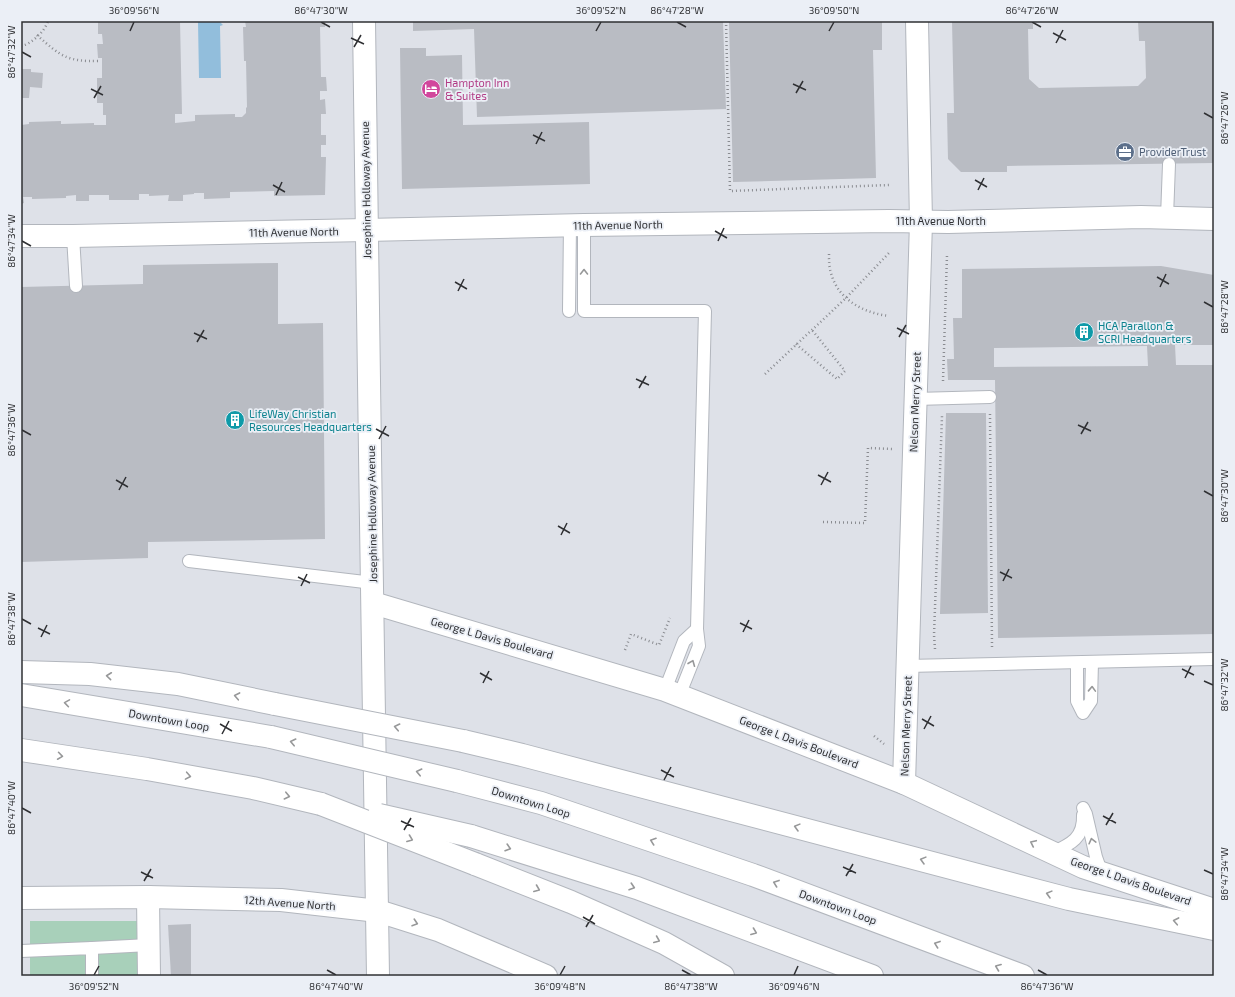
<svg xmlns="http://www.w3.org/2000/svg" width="1235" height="997" font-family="'Exo 2',sans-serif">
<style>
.green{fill:#a8d0ba}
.water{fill:#92bedc}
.building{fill:#b9bcc3;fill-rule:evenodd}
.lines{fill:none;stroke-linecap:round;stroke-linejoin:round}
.service-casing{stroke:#b2b6bd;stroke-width:14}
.minor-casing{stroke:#b2b6bd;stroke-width:24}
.tertiary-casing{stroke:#b2b6bd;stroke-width:24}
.motorway-casing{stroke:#b2b6bd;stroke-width:24}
.path{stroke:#8a8c91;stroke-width:2.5;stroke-dasharray:1 3;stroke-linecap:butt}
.service{stroke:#fff;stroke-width:12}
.minor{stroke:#fff;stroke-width:22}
.tertiary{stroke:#fff;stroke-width:22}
.motorway{stroke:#fff;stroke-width:22}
.motorway-bridge-casing{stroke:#b2b6bd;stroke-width:24;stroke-linecap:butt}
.motorway-bridge{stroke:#fff;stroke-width:22}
.oneway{stroke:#979899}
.ticks{fill:none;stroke:#2f3033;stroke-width:1.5}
.labels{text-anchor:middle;stroke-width:3.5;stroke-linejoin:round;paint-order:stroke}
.hotel-label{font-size:11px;fill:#b23c85;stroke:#ebeff6;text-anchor:start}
.service-label{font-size:11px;fill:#4e5e75;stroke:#ebeff6;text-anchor:start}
.street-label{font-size:11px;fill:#2f3033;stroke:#ebeff6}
.culture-label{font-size:11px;fill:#0d838f;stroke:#ebeff6;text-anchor:start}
.neatline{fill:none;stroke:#2f3033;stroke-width:1.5}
.ticks-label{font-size:10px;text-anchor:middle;fill:#2f3033}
</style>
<rect width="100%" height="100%" fill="#dee1e8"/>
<!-- green -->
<rect class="green" x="30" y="921" width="114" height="55"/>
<!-- water -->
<path class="water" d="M198 22H220L223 25 220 26 221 78H199Z"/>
<!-- building -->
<g class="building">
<path d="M98 21H180L182 114H175V123L195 121V115L235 114V117H242L246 113V108L247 107 246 61H244L243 27H246L245 21H325V27H320L321 77H326L327 91H320V100L325 99 326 114H321V135H326V145H321V157H326L325 195 274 196V191L230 192V198L204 199V193H194V194L183 195V201H168L169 195 149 196V194H139V200H109V195H89V201H76V195L66 196V198L32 199V197H23L24 203 21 204V125L29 124V122L61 121V124L94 123V125H106V115H103V103H97V78H102V58H98L97 44H103L102 34H98Z"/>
<path d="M413 21H723L726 109 477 117 474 29 413 31Z"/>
<path d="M729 21H882V50H873L876 178 733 182Z"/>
<path d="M952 21H1033V29H1028L1029 79 1039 88 1138 86 1146 78 1145 41H1139L1138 21H1214V163L1007 166V172H961L948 159 947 113H954Z"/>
<path d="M400 48H426V56L462 55 463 125 589 122 590 184 402 189Z"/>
<path d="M21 69H31V72L43 73 42 88 30 87 29 98H21Z"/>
<path d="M278 263V324L323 323 325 539 148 542V558L21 562V287L143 284V265Z"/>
<path d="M1161 266 1214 275V345H1175L1176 365H1214V634L998 638 995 380H948L947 359H954L953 318H962V269ZM1147 346 1148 366 994 367V348Z"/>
<path d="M946 413H986L988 613 940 614Z"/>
<path d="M191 924V976H171L168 925Z"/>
</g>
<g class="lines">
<defs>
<g id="service">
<path d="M1167 217 1169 164"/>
<path d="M584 225V311H705L697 629 699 646 679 696"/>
<path d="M73 236 76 286"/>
<path d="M569 311 570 225"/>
<path d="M915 399 990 397"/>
<path d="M189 561 373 583"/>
<path d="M1077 663V701L1083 713 1091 701 1092 662"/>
<path d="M907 666 1214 659"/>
<path d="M665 690 684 641 697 629"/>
<path d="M1083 808 1086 814 1096 857 1102 874"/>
<path d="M1052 853C1071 844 1084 838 1083 815"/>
<path d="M92 948 149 945"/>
<path d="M21 951 92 948V976"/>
</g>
<g id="minor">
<path d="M21 236H73L366 230"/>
<path d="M373 603 665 690 904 783 1083 867 1214 910"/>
<path d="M904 783 921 222 917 21"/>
<path d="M148 897 149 976"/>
<path d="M378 911 438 930 546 976"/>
</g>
<g id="tertiary">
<path d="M364 21C367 339 374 658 378 976"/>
<path d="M366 230 584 225 889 221 948 222 1141 217 1214 219"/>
<path d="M21 898 148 897 281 900 378 911"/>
</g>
<g id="motorway">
<path d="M21 672 90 674 178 684 275 704"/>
<path d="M21 695 271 737"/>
<path d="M463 741 522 755 1069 899 1214 929"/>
<path d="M21 750 147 769 253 788 321 804"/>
<path d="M457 781 541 803 753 875 1023 976"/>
<path d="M471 836 637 888 872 976"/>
<path d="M475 864 571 902 664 943 723 976"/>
</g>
</defs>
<!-- service casing -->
<use href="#service" class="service-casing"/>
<!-- minor casing -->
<use href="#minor" class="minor-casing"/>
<!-- tertiary casing -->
<use href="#tertiary" class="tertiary-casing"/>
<!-- motorway casing -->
<use href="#motorway" class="motorway-casing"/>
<!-- path -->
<g class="path">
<path d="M726 21 730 191 889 185"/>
<path d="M21 22 22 21"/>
<path d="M37 35C60 56 68 62 99 61"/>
<path d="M21 46C32 44 45 31 48 21"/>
<path d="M829 254C829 261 829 267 831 273 838 300 864 313 889 316"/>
<path d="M796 344 837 379 845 371 812 330"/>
<path d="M765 374 846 298 889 253"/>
<path d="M943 381 947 255"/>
<path d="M990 414 992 647"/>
<path d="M823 522 865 523 868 448 892 449"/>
<path d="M935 649 934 635 942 416"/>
<path d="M625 650 631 634 659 645 670 618"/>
<path d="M874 736 884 744"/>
</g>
<!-- service -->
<use href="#service" class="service"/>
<!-- minor -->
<use href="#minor" class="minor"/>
<!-- tertiary -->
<use href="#tertiary" class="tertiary"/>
<!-- motorway -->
<use href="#motorway" class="motorway"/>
<defs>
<g id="motorway-bridge">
<path d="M275 704 463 741"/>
<path d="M271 737 457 781"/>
<path d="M321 804 475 864"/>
<path d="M379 815 471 836"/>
</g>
</defs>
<!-- motorway-bridge casing -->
<use href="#motorway-bridge" class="motorway-bridge-casing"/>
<!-- motorway-bridge -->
<use href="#motorway-bridge" class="motorway-bridge"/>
</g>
<!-- one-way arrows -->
<defs><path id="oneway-chevron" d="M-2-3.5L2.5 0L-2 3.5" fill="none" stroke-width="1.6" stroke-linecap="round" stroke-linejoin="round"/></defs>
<g class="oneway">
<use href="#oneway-chevron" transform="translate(584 272) rotate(-90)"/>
<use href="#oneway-chevron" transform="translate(692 663) rotate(-68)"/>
<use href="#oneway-chevron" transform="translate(109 676) rotate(-174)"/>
<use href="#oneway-chevron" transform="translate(1092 689) rotate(-88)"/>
<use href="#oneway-chevron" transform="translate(237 696) rotate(-169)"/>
<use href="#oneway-chevron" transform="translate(67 703) rotate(-171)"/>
<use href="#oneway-chevron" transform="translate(397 727) rotate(-168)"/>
<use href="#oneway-chevron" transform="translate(293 742) rotate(-167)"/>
<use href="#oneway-chevron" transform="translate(60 756) rotate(8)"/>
<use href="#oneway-chevron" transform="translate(419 772) rotate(-167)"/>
<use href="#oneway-chevron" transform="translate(188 776) rotate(10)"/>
<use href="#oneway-chevron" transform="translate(287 796) rotate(13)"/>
<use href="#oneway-chevron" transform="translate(797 827) rotate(-165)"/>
<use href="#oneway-chevron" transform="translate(410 839) rotate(21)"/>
<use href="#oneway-chevron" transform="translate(653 841) rotate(-161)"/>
<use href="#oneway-chevron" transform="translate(1092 841) rotate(-104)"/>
<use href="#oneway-chevron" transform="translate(1033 843) rotate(-155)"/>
<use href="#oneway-chevron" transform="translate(508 848) rotate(17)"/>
<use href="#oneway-chevron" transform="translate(923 860) rotate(-165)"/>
<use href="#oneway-chevron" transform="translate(776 883) rotate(-160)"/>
<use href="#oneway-chevron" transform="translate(632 887) rotate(18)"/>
<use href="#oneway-chevron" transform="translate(537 889) rotate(22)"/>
<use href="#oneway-chevron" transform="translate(1049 894) rotate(-165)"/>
<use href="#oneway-chevron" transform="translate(1176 921) rotate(-169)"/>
<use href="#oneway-chevron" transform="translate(415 923) rotate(18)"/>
<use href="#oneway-chevron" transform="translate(754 932) rotate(21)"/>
<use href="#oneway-chevron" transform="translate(657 940) rotate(23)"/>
<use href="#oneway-chevron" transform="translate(937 944) rotate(-160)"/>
<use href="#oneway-chevron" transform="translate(998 967) rotate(-159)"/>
</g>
<!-- ticks -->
<path class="ticks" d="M321 22 330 27M677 22 686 27M1032 22 1041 27M130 31 134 22M596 31 601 22M829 31 834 22M1053 33 1066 40M351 38 364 44M1056 43 1063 30M354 47 361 35M22 52 31 57M793 84 806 90M91 89 103 95M796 93 803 81M94 98 101 86M1204 113 1213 118M533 135 545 141M536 144 542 132M975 180 987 187M273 185 285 192M978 190 984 178M276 195 282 182M715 231 727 238M22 241 31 246M718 241 724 228M1157 277 1169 284M455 282 467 289M1160 287 1166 274M458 291 464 279M1204 302 1213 307M897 328 909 334M194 333 207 339M899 337 906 325M197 342 204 330M636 379 649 385M639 388 646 376M1078 425 1091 431M376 429 389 436M22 430 31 435M1081 434 1088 422M379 439 386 426M818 475 831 482M116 480 128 487M821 485 828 472M119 490 126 477M1204 491 1213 496M558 526 570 533M561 535 567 523M1000 572 1012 578M298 577 310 583M1003 581 1009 569M301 586 307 574M22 619 31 624M740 623 752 629M38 628 50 634M743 632 749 620M41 637 47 625M1182 669 1194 675M480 673 492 680M1185 678 1191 666M1204 681 1213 685M483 683 489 671M922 719 934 726M220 724 232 731M924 729 931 716M222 734 229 721M661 770 674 777M664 780 671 767M22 808 31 813M1103 816 1116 823M401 821 414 827M1106 825 1113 813M404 830 411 818M843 867 856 873M1204 870 1213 874M141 872 153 878M846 876 853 864M144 881 151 869M583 917 595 924M586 927 593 915M327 970 336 975M682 970 691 975M1038 970 1047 975M94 975 99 966M560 975 565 966M794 975 798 966"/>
<!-- icons -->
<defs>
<symbol id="hotel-disc" viewBox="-11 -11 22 22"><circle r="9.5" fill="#d1479c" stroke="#ebeff6"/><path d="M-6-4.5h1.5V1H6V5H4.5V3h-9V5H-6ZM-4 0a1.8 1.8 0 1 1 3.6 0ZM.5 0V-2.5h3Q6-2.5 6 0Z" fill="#fff"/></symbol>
<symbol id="office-disc" viewBox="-11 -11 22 22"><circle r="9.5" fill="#5c6f8a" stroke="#ebeff6"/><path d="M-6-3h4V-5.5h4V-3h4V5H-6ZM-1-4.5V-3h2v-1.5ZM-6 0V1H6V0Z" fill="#fff"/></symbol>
<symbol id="building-disc" viewBox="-11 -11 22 22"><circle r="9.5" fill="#0f9aa8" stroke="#ebeff6"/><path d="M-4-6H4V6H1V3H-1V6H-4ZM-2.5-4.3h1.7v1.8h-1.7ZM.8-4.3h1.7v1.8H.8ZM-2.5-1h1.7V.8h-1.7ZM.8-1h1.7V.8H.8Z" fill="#fff"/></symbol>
</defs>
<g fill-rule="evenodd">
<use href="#hotel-disc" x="420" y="78" width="22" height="22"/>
<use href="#office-disc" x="1114" y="141" width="22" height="22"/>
<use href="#building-disc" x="1073" y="321" width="22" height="22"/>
<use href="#building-disc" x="224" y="409" width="22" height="22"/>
</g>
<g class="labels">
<!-- hotel labels -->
<g class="hotel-label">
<text x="445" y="87">Hampton Inn<tspan x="445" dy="13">&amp; Suites</tspan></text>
</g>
<!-- service labels -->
<g class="service-label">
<text x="1139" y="156">ProviderTrust</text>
</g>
<!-- street labels -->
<g class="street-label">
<text transform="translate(366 190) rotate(-91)" y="4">Josephine Holloway Avenue</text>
<text x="941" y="225">11th Avenue North</text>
<text transform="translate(618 225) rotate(-1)" y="4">11th Avenue North</text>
<text transform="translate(294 232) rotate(-1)" y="4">11th Avenue North</text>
<text transform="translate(915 402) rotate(-88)" y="4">Nelson Merry Street</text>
<text transform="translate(372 514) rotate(-91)" y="4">Josephine Holloway Avenue</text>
<text transform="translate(492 638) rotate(16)" y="4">George L Davis Boulevard</text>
<text transform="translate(169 720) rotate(10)" y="4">Downtown Loop</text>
<text transform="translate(906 726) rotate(-88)" y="4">Nelson Merry Street</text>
<text transform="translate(799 742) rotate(21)" y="4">George L Davis Boulevard</text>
<text transform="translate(531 802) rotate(17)" y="4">Downtown Loop</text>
<text transform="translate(1131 881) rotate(19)" y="4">George L Davis Boulevard</text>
<text transform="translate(290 903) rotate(4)" y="4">12th Avenue North</text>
<text transform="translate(838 907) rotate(20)" y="4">Downtown Loop</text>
</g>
<!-- culture labels -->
<g class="culture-label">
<text x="1098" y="330">HCA Parallon &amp;<tspan x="1098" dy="13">SCRI Headquarters</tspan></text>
<text x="249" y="418">LifeWay Christian<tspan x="249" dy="13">Resources Headquarters</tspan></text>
</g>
</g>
<!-- border -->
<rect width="1235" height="997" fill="none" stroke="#ebeff6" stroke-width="44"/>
<rect x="22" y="22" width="1191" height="953" class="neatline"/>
<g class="ticks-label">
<text x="134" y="14">36°09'56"N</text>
<text x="321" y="14">86°47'30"W</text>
<text x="601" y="14">36°09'52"N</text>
<text x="677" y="14">86°47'28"W</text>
<text x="834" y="14">36°09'50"N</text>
<text x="1032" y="14">86°47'26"W</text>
<text transform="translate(11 52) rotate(-90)" y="4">86°47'32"W</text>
<text transform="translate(1224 118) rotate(-90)" y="4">86°47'26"W</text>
<text transform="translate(11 241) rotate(-90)" y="4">86°47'34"W</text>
<text transform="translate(1224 307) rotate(-90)" y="4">86°47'28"W</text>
<text transform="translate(11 430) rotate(-90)" y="4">86°47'36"W</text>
<text transform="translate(1224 496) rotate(-90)" y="4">86°47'30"W</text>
<text transform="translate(11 619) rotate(-90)" y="4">86°47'38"W</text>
<text transform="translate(1224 685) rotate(-90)" y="4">86°47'32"W</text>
<text transform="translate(11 808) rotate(-90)" y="4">86°47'40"W</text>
<text transform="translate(1224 874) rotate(-90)" y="4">86°47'34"W</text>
<text x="94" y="990">36°09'52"N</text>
<text x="336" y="990">86°47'40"W</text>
<text x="560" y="990">36°09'48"N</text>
<text x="691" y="990">86°47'38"W</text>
<text x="794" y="990">36°09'46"N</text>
<text x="1047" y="990">86°47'36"W</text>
</g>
</svg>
